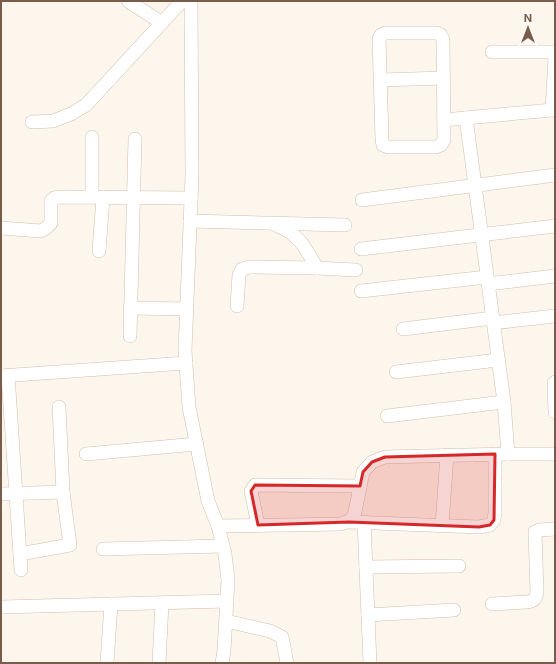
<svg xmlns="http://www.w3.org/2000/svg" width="556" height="664" font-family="Inter,sans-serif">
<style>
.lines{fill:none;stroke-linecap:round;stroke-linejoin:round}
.minor-casing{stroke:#d1beb0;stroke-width:14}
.minor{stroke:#fff;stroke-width:13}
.marked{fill:#d62828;fill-opacity:0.2;stroke:#d62828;stroke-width:3;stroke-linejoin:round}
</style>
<rect width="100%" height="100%" fill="#fdf6ec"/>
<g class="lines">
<defs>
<g id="minor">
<path d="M128 1 162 23"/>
<path d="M191 1 192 175 185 351 189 407 208 501 218 526 225 554 228 580 224 651 222 663"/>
<path d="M385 33H437L441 35 443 40 444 140 441 145 436 147H388L383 145 382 139 379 39 381 35Z"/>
<path d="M492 52H555"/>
<path d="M381 80 443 78"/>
<path d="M466 118 504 402 508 454"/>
<path d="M444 120 552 110 555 58"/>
<path d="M32 122 53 121 71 114 86 105 182 1"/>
<path d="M92 137V197"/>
<path d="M362 200 555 175"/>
<path d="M190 221 345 225"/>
<path d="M276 225C300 235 304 246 317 268"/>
<path d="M1 228 41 231 46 228 51 223V201L54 198 60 197 191 198"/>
<path d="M361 249 555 226"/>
<path d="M99 251 103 197"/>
<path d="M488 284 555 276"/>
<path d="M361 291 487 277"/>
<path d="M237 306 239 275 242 269 250 267 317 268 356 270"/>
<path d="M130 308 187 309"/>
<path d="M493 323 555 316"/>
<path d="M403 329 493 318"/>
<path d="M130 336 135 139"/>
<path d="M396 372 498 360"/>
<path d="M8 375 21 570"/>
<path d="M1 376 186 363"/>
<path d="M555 382 554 383 555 412"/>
<path d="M387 416 504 402"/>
<path d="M86 454 197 444"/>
<path d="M1 494 63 492"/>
<path d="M349 522 479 527 490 525 494 520 495 513V454"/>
<path d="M364 522 370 663"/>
<path d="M258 525 251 491 255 485 360 486"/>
<path d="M442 525 447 455"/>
<path d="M218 526 340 524C348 522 352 521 355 512L363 472 372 462 385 457 508 454H555"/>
<path d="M103 549 223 546"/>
<path d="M20 554 70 545 63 492 59 407"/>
<path d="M366 567 459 566"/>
<path d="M492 604 527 602C534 601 536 599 537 592L535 532 539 530 555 529"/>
<path d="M1 607 227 601"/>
<path d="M368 615 454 610"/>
<path d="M226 621 270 631 282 637 287 663"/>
<path d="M107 663 111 604"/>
<path d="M159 663 162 603"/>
</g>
</defs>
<!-- minor casing -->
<use href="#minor" class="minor-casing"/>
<!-- minor -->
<use href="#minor" class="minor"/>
</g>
<!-- marked area -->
<path class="marked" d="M495 454 494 520 490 525 479 527 349 522 258 525 251 491 255 485 360 486 363 472 372 462 385 457Z"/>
<!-- border -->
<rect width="556" height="664" fill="none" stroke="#7a5c4d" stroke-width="4"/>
<!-- north arrow -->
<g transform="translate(528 28)" stroke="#fffaf3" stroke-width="3" paint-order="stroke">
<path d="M0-3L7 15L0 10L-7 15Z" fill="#7a5c4d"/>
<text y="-6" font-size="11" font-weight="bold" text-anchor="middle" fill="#7a5c4d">N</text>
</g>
</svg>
